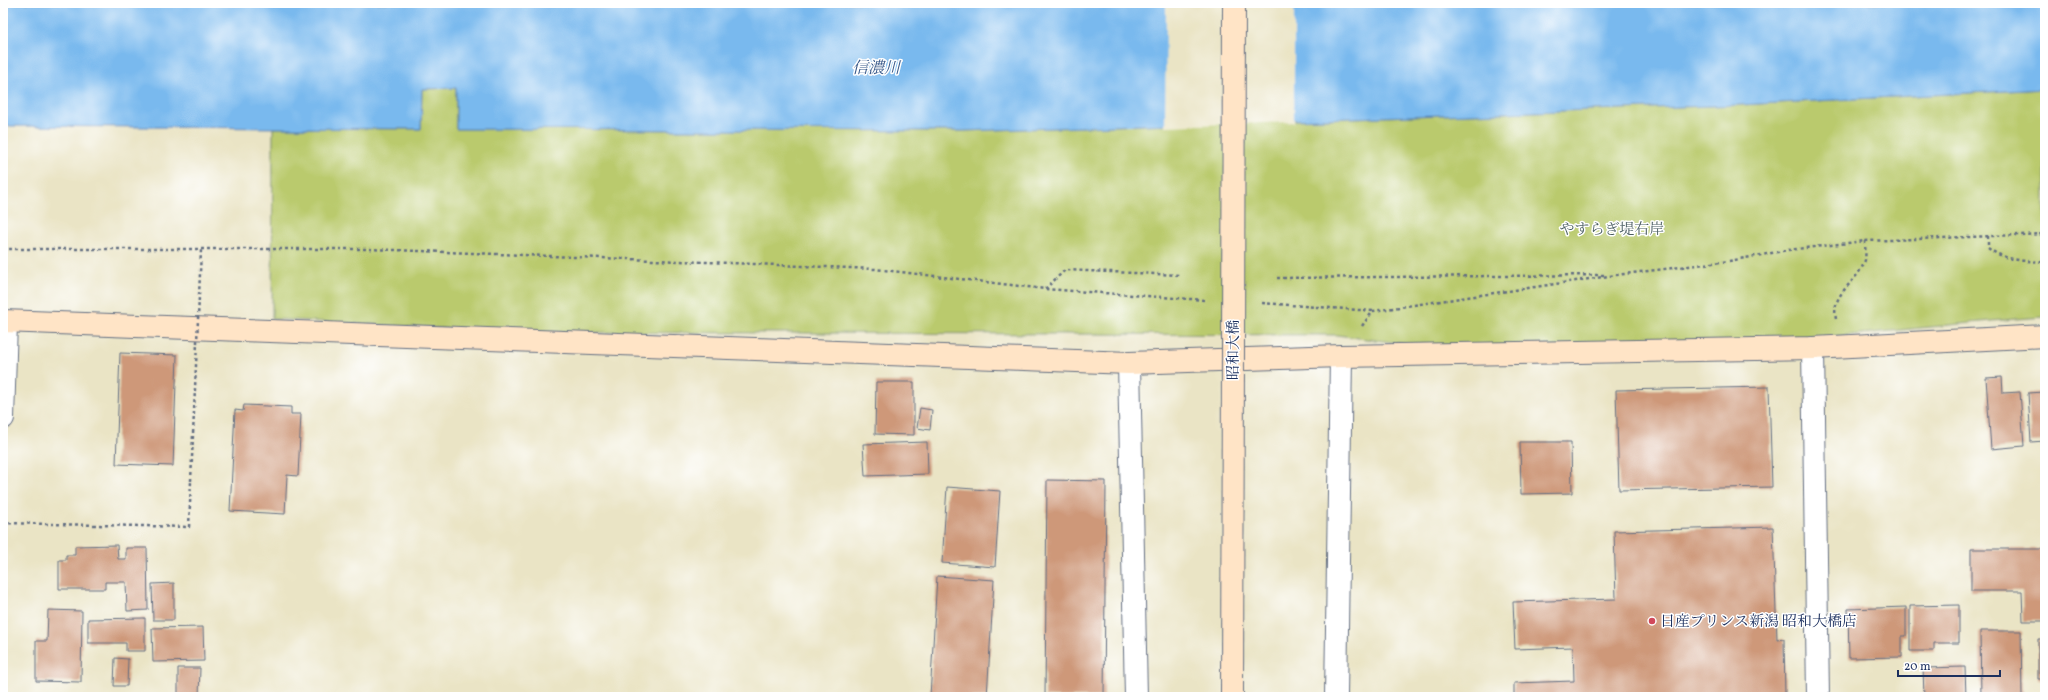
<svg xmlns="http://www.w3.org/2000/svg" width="2048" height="700" font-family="Vollkorn,'Noto Serif JP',serif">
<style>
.park{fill:#baca6d;stroke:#6a7c66}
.water{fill:#79b9ee;stroke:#4a74a6}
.pier{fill:#eae4c5}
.building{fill:#ce9879}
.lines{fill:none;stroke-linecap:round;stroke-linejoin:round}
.street-casing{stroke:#636e82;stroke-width:24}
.secondary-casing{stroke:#636e82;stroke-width:24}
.path{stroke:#636e82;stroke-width:2.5;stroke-dasharray:3 3;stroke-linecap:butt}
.street{stroke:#fff;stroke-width:22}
.secondary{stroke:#ffe4c6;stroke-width:22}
.secondary-bridge-casing{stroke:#636e82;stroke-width:24;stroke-linecap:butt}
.path-bridge{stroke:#636e82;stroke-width:2.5;stroke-dasharray:3 3;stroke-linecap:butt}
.secondary-bridge{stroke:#ffe4c6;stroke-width:22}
.poi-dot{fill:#d1495b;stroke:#fff;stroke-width:1.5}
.labels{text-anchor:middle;stroke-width:3;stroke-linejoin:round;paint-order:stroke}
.park-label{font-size:15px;fill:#4b5e62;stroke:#fff}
.street-label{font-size:15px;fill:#1b2f5e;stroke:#fff}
.poi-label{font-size:15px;fill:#1b2f5e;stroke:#fff;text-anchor:start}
.water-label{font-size:16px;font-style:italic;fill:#375889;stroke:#fff}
</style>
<rect width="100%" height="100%" fill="#fff"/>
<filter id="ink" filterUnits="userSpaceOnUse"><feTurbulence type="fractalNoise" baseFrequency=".025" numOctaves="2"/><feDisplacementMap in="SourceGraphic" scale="8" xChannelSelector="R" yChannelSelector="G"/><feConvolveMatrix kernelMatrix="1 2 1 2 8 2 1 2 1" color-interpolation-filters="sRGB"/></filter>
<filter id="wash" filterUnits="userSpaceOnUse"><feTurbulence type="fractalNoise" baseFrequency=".012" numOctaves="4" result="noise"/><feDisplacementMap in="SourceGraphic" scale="16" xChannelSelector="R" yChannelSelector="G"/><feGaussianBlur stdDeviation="0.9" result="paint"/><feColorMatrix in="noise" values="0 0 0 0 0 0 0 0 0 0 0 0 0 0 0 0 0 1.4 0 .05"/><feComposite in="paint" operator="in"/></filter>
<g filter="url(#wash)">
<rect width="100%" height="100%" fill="#eae4c5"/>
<!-- park -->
<path class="park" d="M456 88V129L963 131 1739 105 2045 89V317C1976 321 1908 330 1839 336 1672 349 1502 360 1337 335L512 332 272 319 273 128 421 129 422 89Z"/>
<!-- water -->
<path class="water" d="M3 3H2045V89L1739 105 963 131 456 129V88L422 89 421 129 3 126Z"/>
<!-- pier -->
<path class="pier" d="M1166 3H1294V122L1165 126Z"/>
<g id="blocks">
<!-- building -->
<g class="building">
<path d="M120 353 177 355 173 466 116 464Z"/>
<path d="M2002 377 2003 393 2020 392 2024 446 1991 449 1986 378Z"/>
<path d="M876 382H914V435L875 434Z"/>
<path d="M1769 387 1772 487 1619 490 1616 390Z"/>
<path d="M2045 392V441L2031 442 2028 393Z"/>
<path d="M244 405 291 407V414H301L298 476 287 475 285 514 230 511 235 410 243 411Z"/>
<path d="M920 408 932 410 930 430 917 428Z"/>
<path d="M927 442 928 474 865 476 863 444Z"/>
<path d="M1520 442H1571L1572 493 1521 494Z"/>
<path d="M1047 480 1106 481 1104 697H1045Z"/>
<path d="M947 487 1000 491 995 567 942 563Z"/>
<path d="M1773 527 1777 640 1784 639 1785 697H1514V683L1574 681 1573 647 1515 649 1513 602 1616 599 1614 531Z"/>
<path d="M117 545 118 559H126V548H147L148 610 127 611 126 582H105V589H59V560H66V555H75V546Z"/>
<path d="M1971 549H2045V621H2023L2022 591H1971Z"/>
<path d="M937 576 994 580 987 697H930Z"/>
<path d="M174 583V620H153L152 584Z"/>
<path d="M1959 605V643H1934V651H1910V606Z"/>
<path d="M1906 607V636H1902V657L1849 658 1848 609Z"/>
<path d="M48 610 82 611 81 682 36 681V641H47Z"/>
<path d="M145 618V651H126V643H88V619Z"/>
<path d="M203 627 204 661 153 662 152 628Z"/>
<path d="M1980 631H2021L2022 697H1981Z"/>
<path d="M2038 639H2045V697H2043L2044 679H2038Z"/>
<path d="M115 658 128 659 127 686H114Z"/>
<path d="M1965 667 1966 697H1924L1923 668Z"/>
<path d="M178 668H200L199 696 178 695Z"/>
</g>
</g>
</g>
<g filter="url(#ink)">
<use href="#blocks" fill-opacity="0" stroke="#636e82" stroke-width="1"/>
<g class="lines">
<defs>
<g id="street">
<path d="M1813 348 1818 697"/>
<path d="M1129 363 1136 697"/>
<path d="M3 418 6 322"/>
<path d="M1336 697 1341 356"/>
</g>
<path id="secondary" d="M3 321 1129 363 1341 356 1813 348 2045 336"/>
</defs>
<!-- street casing -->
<use href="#street" class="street-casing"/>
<!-- secondary casing -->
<use href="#secondary" class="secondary-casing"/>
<!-- path -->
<g class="path">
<path d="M1988 236V248C2005 261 2025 261 2045 262"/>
<path d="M3 249H368L705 262 875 269 1045 289 1205 300"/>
<path d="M1277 278 1605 275"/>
<path d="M1045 289 1065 270 1180 275"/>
<path d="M1262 303 1373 311"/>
<path d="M1836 319C1830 292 1859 282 1865 260 1866 254 1865 247 1865 241"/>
<path d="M1362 326 1373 311 1616 275 1729 261 1788 250 1865 241 2045 234"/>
<path d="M3 523 189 527 191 481"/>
</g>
<!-- street -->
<use href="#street" class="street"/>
<!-- secondary -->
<use href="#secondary" class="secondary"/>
<defs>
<path id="secondary-bridge" d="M1232 697 1234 3"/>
</defs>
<!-- secondary-bridge casing -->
<use href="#secondary-bridge" class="secondary-bridge-casing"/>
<!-- path-bridge -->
<path class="path-bridge" d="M191 481 201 250"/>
<!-- secondary-bridge -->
<use href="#secondary-bridge" class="secondary-bridge"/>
</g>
</g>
<!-- markers -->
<circle class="poi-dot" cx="1652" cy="621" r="4"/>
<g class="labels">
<!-- park labels -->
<g class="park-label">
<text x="1612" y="234">やすらぎ堤右岸</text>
</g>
<!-- street labels -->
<g class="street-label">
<text transform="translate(1233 350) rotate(-90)" y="5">昭和大橋</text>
</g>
<!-- poi labels -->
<g class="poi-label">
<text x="1660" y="626">日産プリンス新潟 昭和大橋店</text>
</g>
<!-- water labels -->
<g class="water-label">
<text x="876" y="73">信濃川</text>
</g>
</g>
<!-- margin -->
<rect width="2048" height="700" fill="none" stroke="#fff" stroke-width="16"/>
<!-- scale -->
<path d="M1898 670v6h102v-6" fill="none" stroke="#1b2f5e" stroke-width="2"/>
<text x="1904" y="670" font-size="12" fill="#1b2f5e" stroke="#ffffff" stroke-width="3" paint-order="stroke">20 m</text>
</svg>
